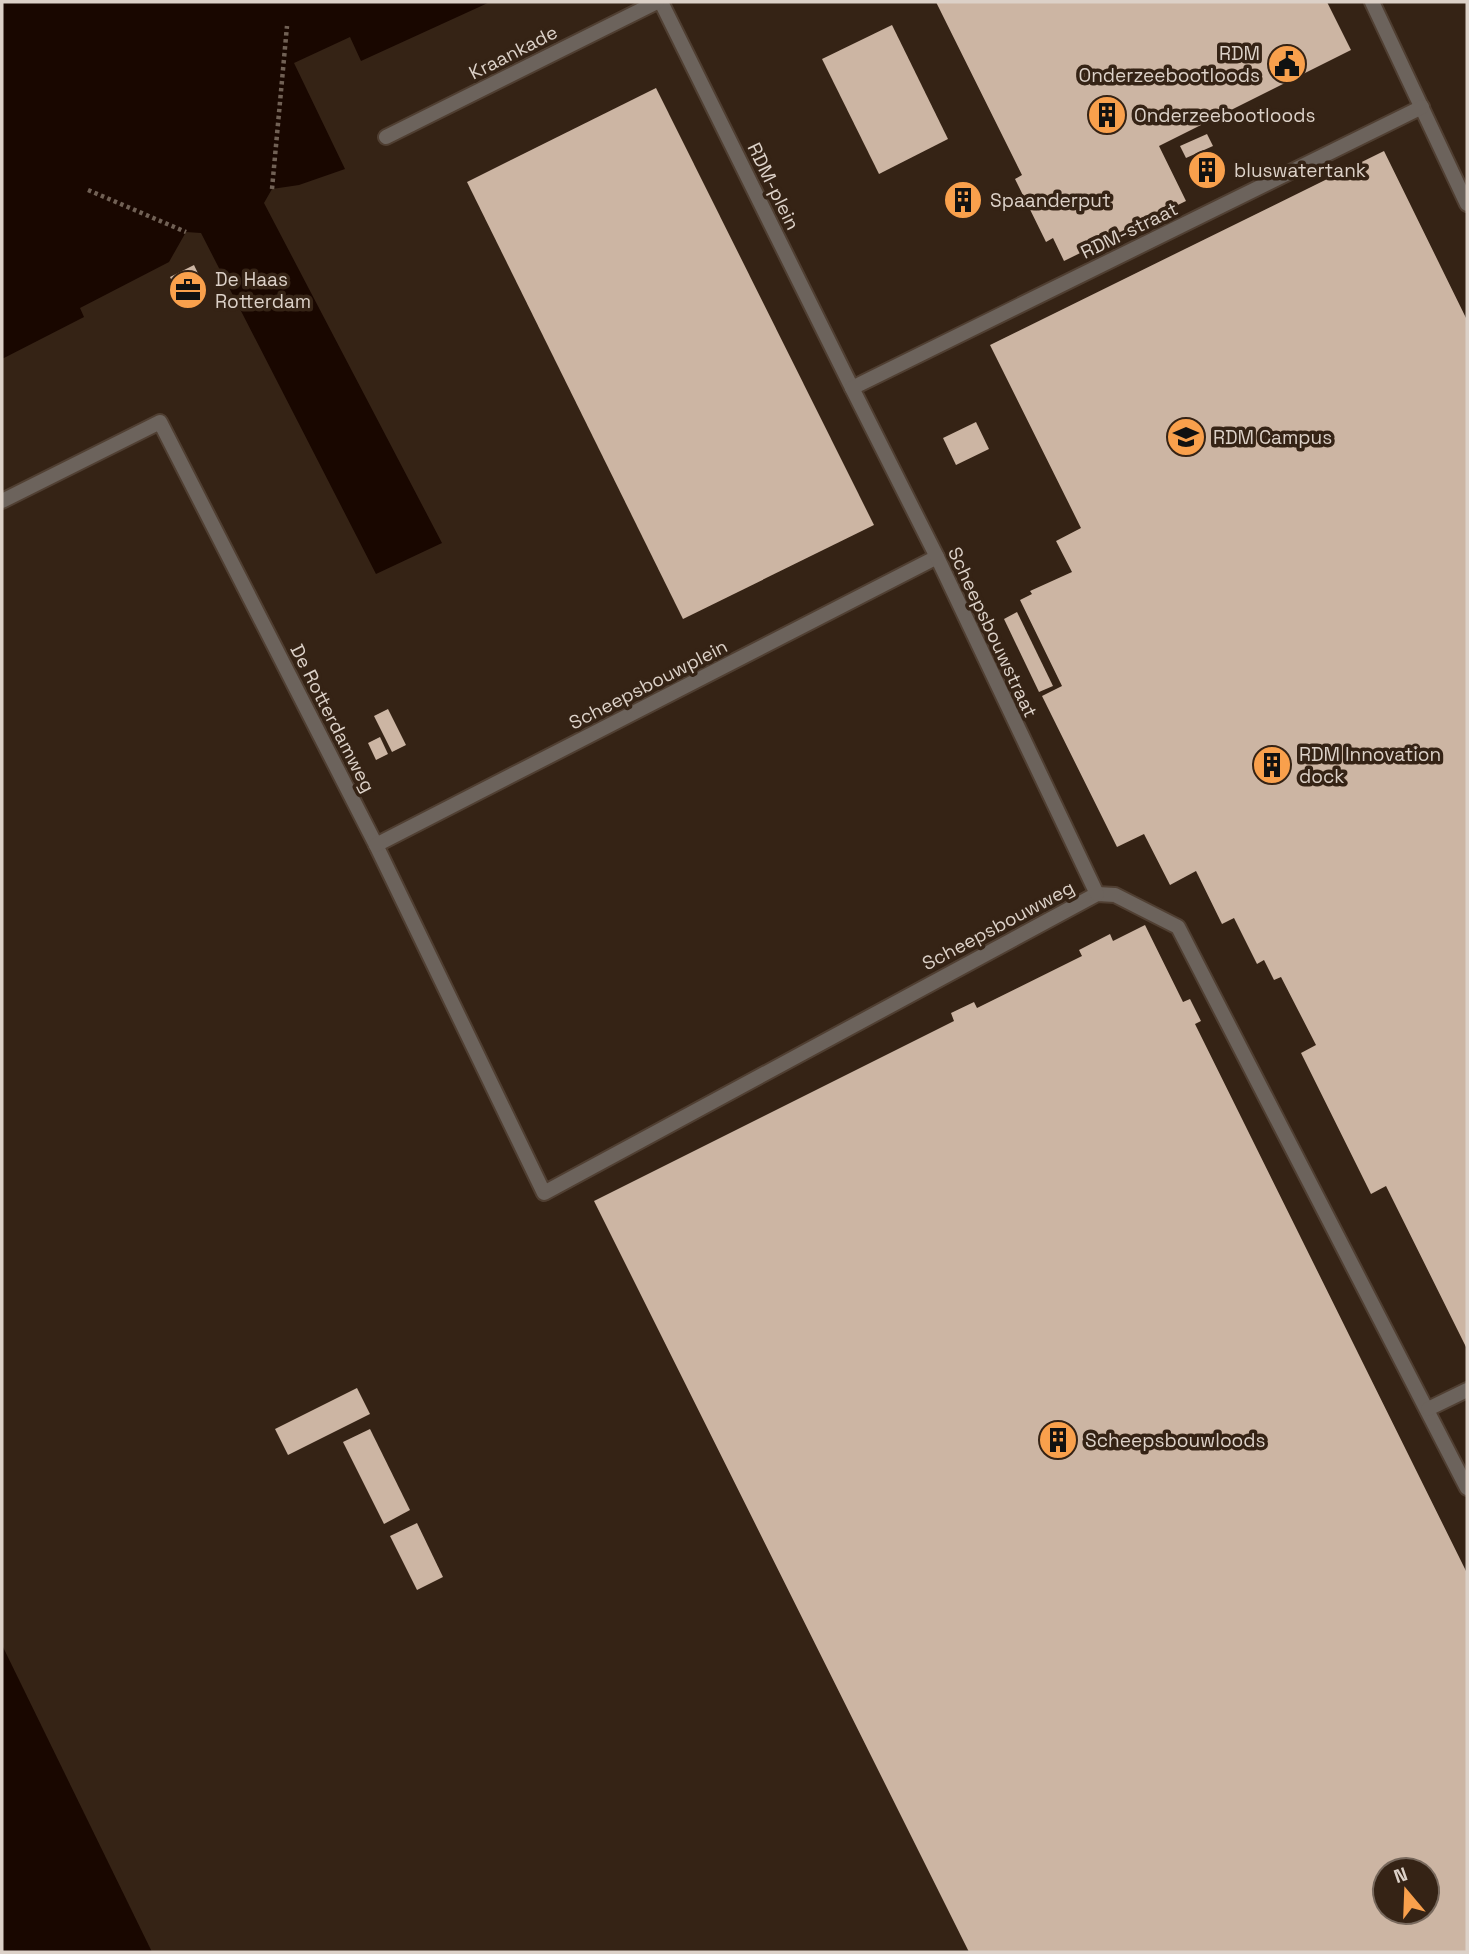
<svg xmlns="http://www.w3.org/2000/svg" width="1469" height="1954" font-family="'Space Grotesk',sans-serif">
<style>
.water{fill:#190700}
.building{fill:#ccb5a3;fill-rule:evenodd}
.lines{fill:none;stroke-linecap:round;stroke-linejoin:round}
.lane-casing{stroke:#503f32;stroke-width:18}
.street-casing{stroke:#503f32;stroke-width:18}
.path{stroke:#716155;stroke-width:4.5;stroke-dasharray:3.5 3.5;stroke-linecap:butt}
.lane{stroke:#6c635c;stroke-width:14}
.street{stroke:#6c635c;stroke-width:14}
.labels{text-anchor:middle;stroke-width:7;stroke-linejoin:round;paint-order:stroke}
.street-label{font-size:19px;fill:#dcd1c8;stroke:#352315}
.poi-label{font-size:19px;fill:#dcd1c8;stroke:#352315;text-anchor:start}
</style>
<rect width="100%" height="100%" fill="#352315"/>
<!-- water -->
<g class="water">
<path d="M2 2H490L361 61 350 37 294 63 345 169 299 185 272 189 264 203 442 543 376 574 201 233 186 232 169 262 80 308 84 317 2 359Z"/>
<path d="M2 1645 152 1952H2Z"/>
</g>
<!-- building -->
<g class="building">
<path d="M936 2H1327L1351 50 1159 146 1186 201 1064 261 1053 238 1046 242 1015 179 1022 175Z"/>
<path d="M892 25 948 139 879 174 822 59Z"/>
<path d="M656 88 874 525 683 619 467 182Z"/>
<path d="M1207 134 1213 146 1186 158 1180 146Z"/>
<circle cx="1207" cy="170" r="19"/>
<path d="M1384 151 1467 320V1349L1386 1186 1371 1194 1301 1053 1316 1045 1281 977 1274 980 1264 960 1257 964 1234 918 1222 924 1196 871 1170 885 1144 834 1117 847 1042 696 1062 686 1020 600 1032 594 1030 591 1072 572 1056 541 1081 528 990 345Z"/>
<circle cx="963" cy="200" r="18"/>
<path d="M194 265 205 288 187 297 181 286 176 289 170 277Z"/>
<path d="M976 422 989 449 956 465 943 438Z"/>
<path d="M1017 612 1053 686 1039 692 1004 619Z"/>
<path d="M388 709 406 745 392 752 374 716Z"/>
<path d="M380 737 388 754 376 760 368 743Z"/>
<path d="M1145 925 1183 1002 1190 999 1201 1021 1195 1024 1467 1573V1952H969L594 1201 954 1021 951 1013 974 1002 977 1008 1082 956 1079 950 1110 934 1113 941ZM1385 1870H1427V1912H1385Z"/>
<path d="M357 1388 370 1414 288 1455 275 1429Z"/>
<path d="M370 1429 410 1510 384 1524 343 1442Z"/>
<path d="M417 1523 443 1577 417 1590 390 1536Z"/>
</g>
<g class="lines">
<defs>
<g id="lane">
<path d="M661 2 852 388"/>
<path d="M386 137 657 2"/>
</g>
<g id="street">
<path d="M1372 2 1467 204"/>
<path d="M2 501 160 422 376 845 544 1193 1097 894 1115 895 1178 927 1467 1488"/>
<path d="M376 845 937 557"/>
<path d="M1097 894 937 557 852 388 1422 107"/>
<path d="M1428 1409 1467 1390"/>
</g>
</defs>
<!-- lane casing -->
<use href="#lane" class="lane-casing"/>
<!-- street casing -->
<use href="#street" class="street-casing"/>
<!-- path -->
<g class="path">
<path d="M272 189 287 26"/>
<path d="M88 190 186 232"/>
</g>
<!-- lane -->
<use href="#lane" class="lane"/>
<!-- street -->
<use href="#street" class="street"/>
</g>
<!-- icons -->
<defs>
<symbol id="civic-disc" viewBox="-11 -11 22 22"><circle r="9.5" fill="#f9a04c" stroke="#352315"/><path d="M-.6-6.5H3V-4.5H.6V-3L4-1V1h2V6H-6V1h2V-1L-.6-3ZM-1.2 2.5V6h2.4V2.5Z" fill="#111"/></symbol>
<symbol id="building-disc" viewBox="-11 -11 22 22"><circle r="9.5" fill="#f9a04c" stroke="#352315"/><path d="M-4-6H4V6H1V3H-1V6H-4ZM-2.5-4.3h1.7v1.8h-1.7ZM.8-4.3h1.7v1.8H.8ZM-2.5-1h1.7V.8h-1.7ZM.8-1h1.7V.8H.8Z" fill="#111"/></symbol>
<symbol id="office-disc" viewBox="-11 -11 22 22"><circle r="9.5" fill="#f9a04c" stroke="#352315"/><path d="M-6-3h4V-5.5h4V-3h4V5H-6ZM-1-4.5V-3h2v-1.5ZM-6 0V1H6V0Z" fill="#111"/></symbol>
<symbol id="university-disc" viewBox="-11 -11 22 22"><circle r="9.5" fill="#f9a04c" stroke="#352315"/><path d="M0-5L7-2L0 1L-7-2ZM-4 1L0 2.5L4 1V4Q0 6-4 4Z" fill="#111"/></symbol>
</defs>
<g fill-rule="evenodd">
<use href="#civic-disc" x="1265" y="42" width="44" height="44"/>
<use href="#building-disc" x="1085" y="93" width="44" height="44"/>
<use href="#building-disc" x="1185" y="148" width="44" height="44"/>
<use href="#building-disc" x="941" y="178" width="44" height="44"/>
<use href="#office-disc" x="166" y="268" width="44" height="44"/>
<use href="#university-disc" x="1164" y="415" width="44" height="44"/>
<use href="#building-disc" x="1250" y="743" width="44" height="44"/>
<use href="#building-disc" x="1036" y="1418" width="44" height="44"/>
</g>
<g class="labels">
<!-- street labels -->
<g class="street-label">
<text transform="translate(513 52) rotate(-27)" y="7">Kraankade</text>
<text transform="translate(774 186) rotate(64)" y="7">RDM-plein</text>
<text transform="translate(1129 230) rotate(-26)" y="7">RDM-straat</text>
<text transform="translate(993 632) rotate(65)" y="7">Scheepsbouwstraat</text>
<text transform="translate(648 684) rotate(-27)" y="7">Scheepsbouwplein</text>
<text transform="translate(333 718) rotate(63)" y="7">De Rotterdamweg</text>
<text transform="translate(998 925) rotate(-28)" y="7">Scheepsbouwweg</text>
</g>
<!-- poi labels -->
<g class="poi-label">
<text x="1260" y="60" text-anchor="end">RDM<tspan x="1260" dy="22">Onderzeebootloods</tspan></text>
<text x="1134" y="122">Onderzeebootloods</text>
<text x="1234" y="177">bluswatertank</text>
<text x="990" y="207">Spaanderput</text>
<text x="215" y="286">De Haas<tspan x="215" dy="22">Rotterdam</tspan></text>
<text x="1213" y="444">RDM Campus</text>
<text x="1299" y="761">RDM Innovation<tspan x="1299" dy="22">dock</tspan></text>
<text x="1085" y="1447">Scheepsbouwloods</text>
</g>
</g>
<!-- border -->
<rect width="1469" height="1954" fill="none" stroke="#dcd1c8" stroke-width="7"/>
<!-- north arrow -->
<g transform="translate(1406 1891) rotate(341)"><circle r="33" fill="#352315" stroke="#78695d" stroke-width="2"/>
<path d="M0-5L12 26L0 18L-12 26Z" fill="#f9a04c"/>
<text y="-10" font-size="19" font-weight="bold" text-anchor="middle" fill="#dcd1c8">N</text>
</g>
</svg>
